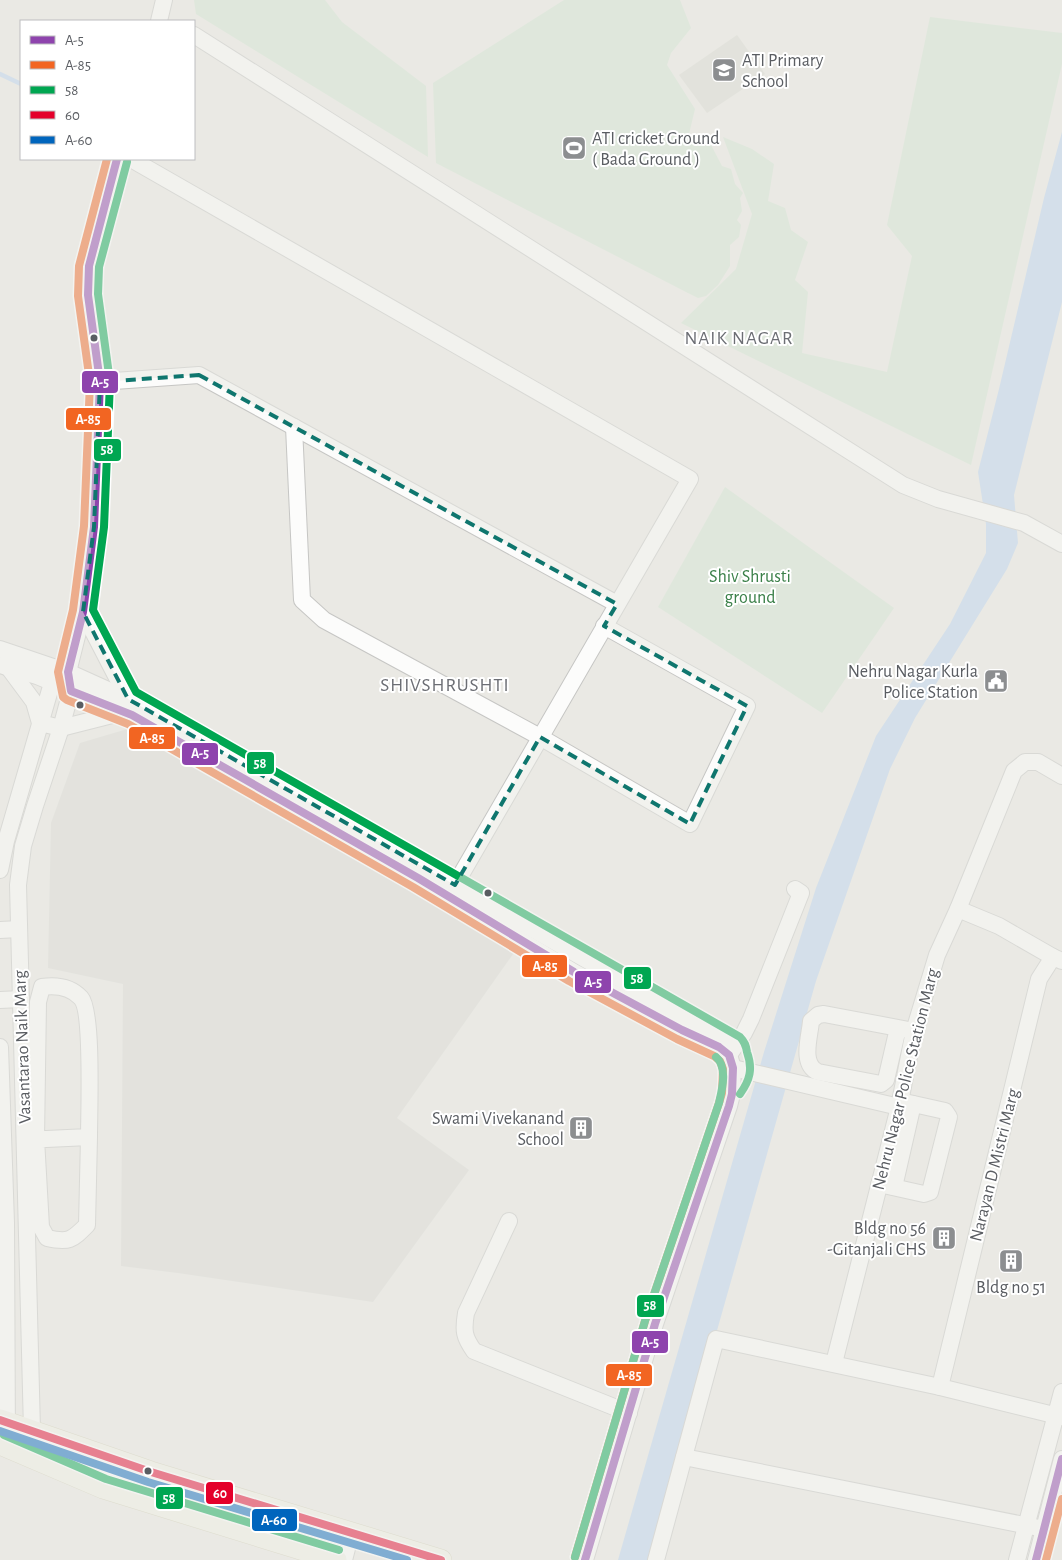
<svg xmlns="http://www.w3.org/2000/svg" width="1062" height="1560" font-family="'Alegreya Sans',sans-serif">
<style>
.industrial{fill:#dbdad6}
.education{fill:#dad9d2}
.green{fill:#d3e5d3}
.water{fill:#bbd3f1}
.lines{fill:none;stroke-linecap:round;stroke-linejoin:round}
.stream{stroke:#bbd3f1;stroke-width:4.5}
.minor-casing{stroke:#c6c6c4;stroke-width:18}
.major-casing{stroke:#d0ccb4;stroke-width:22}
.minor{stroke:#fcfcfb;stroke-width:16}
.major{stroke:#f1f1e7;stroke-width:21}
.bus-1-casing{stroke:#fff;stroke-width:11}
.bus-2-casing{stroke:#fff;stroke-width:11}
.bus-3-casing{stroke:#fff;stroke-width:11}
.bus-4-casing{stroke:#fff;stroke-width:11}
.bus-5-casing{stroke:#fff;stroke-width:11}
.bus-1{stroke:#8e44ad;stroke-width:8}
.bus-2{stroke:#f26522;stroke-width:8}
.bus-3{stroke:#00a651;stroke-width:8}
.bus-4{stroke:#e4002b;stroke-width:8}
.bus-5{stroke:#0065bd;stroke-width:8}
.marked{fill:none;stroke:#0f766e;stroke-width:4;stroke-dasharray:10 6;stroke-linejoin:round}
.bus-dot{fill:#5a5d62;stroke:#fff;stroke-width:2}
.labels{text-anchor:middle;stroke-width:4;stroke-linejoin:round;paint-order:stroke}
.poi-label{font-size:18px;fill:#5a5d62;stroke:#fff;text-anchor:end}
.park-label{font-size:18px;fill:#3b8049;stroke:#fff}
.street-label{font-size:18px;fill:#5a5d62;stroke:#fff}
.neighbourhood-label{font-size:19px;letter-spacing:1px;fill:#6c6e74;stroke:#fff}
.line-badge{stroke:#fff;stroke-width:2}
.badge-label{font-size:14px;text-anchor:middle;font-weight:bold;fill:#fff}
</style>
<rect width="100%" height="100%" fill="#eae9e4"/>
<!-- industrial -->
<path class="industrial" d="M141 725 523 940 397 1118 469 1170 373 1302 178 1273 121 1266 123 984 48 968 51 823 80 743Z"/>
<!-- education -->
<path class="education" d="M737 35 765 74 707 113 679 75Z"/>
<!-- green -->
<g class="green">
<path d="M194 0H325L342 22 426 86 428 157 196 14Z"/>
<path d="M564 0H680L691 28 671 53 667 65 695 109 689 134 711 145 722 166 731 169 735 184 743 193 740 198 742 211 737 220 741 225 739 237 730 245V266L718 285 706 296 698 298 686 292 436 163 433 83Z"/>
<path d="M930 17 1062 33V64L971 465 681 323 736 269 752 214 723 137 752 149 774 164 768 201 785 208 791 230 808 242 795 280 808 292 802 353 887 372 912 256 887 225Z"/>
<path d="M725 487 894 608 822 713 658 607Z"/>
</g>
<!-- water -->
<path class="water" d="M1062 132V302L1014 495 1018 543 1007 569 915 718 890 769 816 981 652 1560H618L764 1052 816 888 876 736 950 624 986 553V524L978 472 999 389 1044 198Z"/>
<g class="lines">
<!-- stream -->
<path class="stream" d="M0 74 21 84"/>
<defs>
<g id="minor">
<path d="M159 21 164 0"/>
<path d="M194 35 903 485 938 499 1024 523 1062 544"/>
<path d="M131 159 690 479 455 885 447 895"/>
<path d="M100 382 199 375 617 604"/>
<path d="M294 427 302 600 324 620 540 737 690 824 747 706 604 626"/>
<path d="M83 612 128 699"/>
<path d="M0 649 68 672 141 705 723 1038"/>
<path d="M0 665 37 676 132 715 418 878 574 972 682 1030 719 1047 729 1055 733 1068 732 1094 729 1106 655 1324 585 1560"/>
<path d="M8 667 34 702 40 723 61 728 124 712"/>
<path d="M0 870 6 841 52 683 60 677"/>
<path d="M958 909 999 926 1053 957"/>
<path d="M0 930 19 929"/>
<path d="M0 1000 21 999"/>
<path d="M898 1028 886 1080 881 1084 818 1072C800 1064 810 1036 811 1021L818 1015 824 1014 914 1031"/>
<path d="M0 1047 6 1223 7 1447"/>
<path d="M729 1055 744 1033 751 1019 801 893 795 889"/>
<path d="M733 1068 899 1107"/>
<path d="M25 1140 89 1137 87 1225C72 1240 69 1243 47 1238L41 1227 36 1139 38 1002 42 987C56 985 70 986 81 998 93 1011 89 1114 89 1137"/>
<path d="M879 1184 924 1194 930 1192 949 1117 945 1111 900 1101"/>
<path d="M894 1187 913 1104"/>
<path d="M509 1221 466 1313C463 1331 464 1337 474 1351L629 1413"/>
<path d="M834 1363 899 1107 914 1031 937 955 958 909 1014 771 1025 762H1038L1062 776"/>
<path d="M940 1387 1039 979 1053 957 1062 961"/>
<path d="M31 1457 32 1430 18 885 23 846 35 806 61 728 71 691 68 672 83 612 94 527 100 382 88 295 89 266 117 159"/>
<path d="M684 1457 1044 1529"/>
<path d="M344 1560 351 1533"/>
<path d="M656 1560 716 1339 940 1387 1062 1417"/>
<path d="M1017 1560 1062 1392"/>
<path d="M1036 1560 1062 1459"/>
</g>
<g id="major">
<path d="M0 1420 151 1472 441 1560"/>
<path d="M0 1444 103 1488 336 1560"/>
</g>
</defs>
<!-- minor casing -->
<use href="#minor" class="minor-casing"/>
<!-- major casing -->
<use href="#major" class="major-casing"/>
<!-- minor -->
<use href="#minor" class="minor"/>
<!-- major -->
<use href="#major" class="major"/>
<defs>
<g id="bus-1">
<path d="M117 159 89 266 88 295 100 382 94 527 83 612 68 672 71 691 132 715 418 878 574 972 682 1030 719 1047 729 1055 733 1068 732 1094 729 1106 655 1324 585 1560"/>
<path d="M1036 1560 1062 1459"/>
</g>
<g id="bus-2">
<path d="M107 159 79 266 78 296 90 382 84 526 73 610 58 672 63 697 67 700 128 724 413 887 569 981 677 1039 714 1056 720 1061 723 1069 722 1093 719 1103 645 1321 575 1557"/>
<path d="M1046 1560 1062 1499"/>
</g>
<g id="bus-3">
<path d="M127 162 99 267 98 294 110 382 104 527 93 610 136 692 740 1037C745 1042 746 1046 747 1052 753 1069 750 1080 740 1094"/>
<path d="M4 1435 106 1479 339 1550"/>
<path d="M575 1557 645 1321 719 1103C722 1090 728 1067 716 1057"/>
</g>
<path id="bus-4" d="M0 1420 151 1472 441 1560"/>
<path id="bus-5" d="M0 1431 148 1482 407 1560"/>
</defs>
<!-- bus-1 casing -->
<use href="#bus-1" class="bus-1-casing"/>
<!-- bus-2 casing -->
<use href="#bus-2" class="bus-2-casing"/>
<!-- bus-3 casing -->
<use href="#bus-3" class="bus-3-casing"/>
<!-- bus-4 casing -->
<use href="#bus-4" class="bus-4-casing"/>
<!-- bus-5 casing -->
<use href="#bus-5" class="bus-5-casing"/>
<!-- bus-1 -->
<use href="#bus-1" class="bus-1"/>
<!-- bus-2 -->
<use href="#bus-2" class="bus-2"/>
<!-- bus-3 -->
<use href="#bus-3" class="bus-3"/>
<!-- bus-4 -->
<use href="#bus-4" class="bus-4"/>
<!-- bus-5 -->
<use href="#bus-5" class="bus-5"/>
</g>
<!-- marked area -->
<path d="M0 0H1062V1560H0ZM199 375 617 604 604 626 747 706 690 824 540 737 455 885 128 699 83 612 94 527 100 382Z" fill="#eae9e4" fill-opacity=".55" fill-rule="evenodd"/>
<path class="marked" d="M199 375 617 604 604 626 747 706 690 824 540 737 455 885 128 699 83 612 94 527 100 382Z"/>
<!-- icons -->
<defs>
<symbol id="school-square" viewBox="-11 -11 22 22"><rect x="-9" y="-9" width="18" height="18" rx="4" fill="#8c8e90" stroke="#fff"/><path d="M0-5L7-2L0 1L-7-2ZM-4 1L0 2.5L4 1V4Q0 6-4 4Z" fill="#fff"/></symbol>
<symbol id="stadium-square" viewBox="-11 -11 22 22"><rect x="-9" y="-9" width="18" height="18" rx="4" fill="#8c8e90" stroke="#fff"/><path d="M0-5a6.5 5 0 1 0 0 10a6.5 5 0 1 0 0-10ZM-3.5-1.8h7v3.6h-7Z" fill="#fff"/></symbol>
<symbol id="civic-square" viewBox="-11 -11 22 22"><rect x="-9" y="-9" width="18" height="18" rx="4" fill="#8c8e90" stroke="#fff"/><path d="M-.6-6.5H3V-4.5H.6V-3L4-1V1h2V6H-6V1h2V-1L-.6-3ZM-1.2 2.5V6h2.4V2.5Z" fill="#fff"/></symbol>
<symbol id="building-square" viewBox="-11 -11 22 22"><rect x="-9" y="-9" width="18" height="18" rx="4" fill="#8c8e90" stroke="#fff"/><path d="M-4-6H4V6H1V3H-1V6H-4ZM-2.5-4.3h1.7v1.8h-1.7ZM.8-4.3h1.7v1.8H.8ZM-2.5-1h1.7V.8h-1.7ZM.8-1h1.7V.8H.8Z" fill="#fff"/></symbol>
</defs>
<g fill-rule="evenodd">
<use href="#school-square" x="710" y="56" width="28" height="28"/>
<use href="#stadium-square" x="560" y="134" width="28" height="28"/>
<use href="#civic-square" x="982" y="667" width="28" height="28"/>
<use href="#building-square" x="567" y="1114" width="28" height="28"/>
<use href="#building-square" x="930" y="1224" width="28" height="28"/>
<use href="#building-square" x="997" y="1247" width="28" height="28"/>
</g>
<!-- markers -->
<g class="bus-dot">
<circle cx="94" cy="338" r="4.5"/>
<circle cx="80" cy="705" r="4.5"/>
<circle cx="488" cy="893" r="4.5"/>
<circle cx="148" cy="1471" r="4.5"/>
</g>
<g class="labels">
<!-- poi labels -->
<g class="poi-label">
<text x="742" y="66" text-anchor="start">ATI Primary<tspan x="742" dy="21">School</tspan></text>
<text x="592" y="144" text-anchor="start">ATI cricket Ground<tspan x="592" dy="21">( Bada Ground )</tspan></text>
<text x="978" y="677">Nehru Nagar Kurla<tspan x="978" dy="21">Police Station</tspan></text>
<text x="564" y="1124">Swami Vivekanand<tspan x="564" dy="21">School</tspan></text>
<text x="926" y="1234">Bldg no 56<tspan x="926" dy="21">-Gitanjali CHS</tspan></text>
<text x="1011" y="1293" text-anchor="middle">Bldg no 51</text>
</g>
<!-- park labels -->
<g class="park-label">
<text x="750" y="582">Shiv Shrusti<tspan x="750" dy="21">ground</tspan></text>
</g>
<!-- street labels -->
<g class="street-label">
<text transform="translate(22 1047) rotate(-92)" y="6">Vasantarao Naik Marg</text>
<text transform="translate(905 1079) rotate(-76)" y="6">Nehru Nagar Police Station Marg</text>
<text transform="translate(994 1165) rotate(-76)" y="6">Narayan D Mistri Marg</text>
</g>
<!-- neighbourhood labels -->
<g class="neighbourhood-label">
<text x="739" y="344">NAIK NAGAR</text>
<text x="445" y="691">SHIVSHRUSHTI</text>
</g>
</g>
<g class="line-badge">
<rect x="81" y="370" width="38" height="24" rx="5" fill="#8e44ad"/>
<rect x="65" y="407" width="47" height="24" rx="5" fill="#f26522"/>
<rect x="93" y="438" width="29" height="24" rx="5" fill="#00a651"/>
<rect x="128" y="726" width="48" height="24" rx="5" fill="#f26522"/>
<rect x="181" y="742" width="38" height="24" rx="5" fill="#8e44ad"/>
<rect x="246" y="751" width="29" height="24" rx="5" fill="#00a651"/>
<rect x="521" y="954" width="47" height="24" rx="5" fill="#f26522"/>
<rect x="623" y="966" width="29" height="24" rx="5" fill="#00a651"/>
<rect x="574" y="970" width="38" height="24" rx="5" fill="#8e44ad"/>
<rect x="636" y="1294" width="29" height="24" rx="5" fill="#00a651"/>
<rect x="631" y="1330" width="38" height="24" rx="5" fill="#8e44ad"/>
<rect x="605" y="1363" width="48" height="24" rx="5" fill="#f26522"/>
<rect x="205" y="1481" width="29" height="24" rx="5" fill="#e4002b"/>
<rect x="155" y="1486" width="29" height="24" rx="5" fill="#00a651"/>
<rect x="251" y="1508" width="47" height="24" rx="5" fill="#0065bd"/>
</g>
<g class="badge-label">
<text x="100" y="387">A-5</text>
<text x="88" y="424">A-85</text>
<text x="107" y="454">58</text>
<text x="152" y="743">A-85</text>
<text x="200" y="758">A-5</text>
<text x="260" y="768">58</text>
<text x="545" y="971">A-85</text>
<text x="637" y="983">58</text>
<text x="593" y="987">A-5</text>
<text x="650" y="1310">58</text>
<text x="650" y="1347">A-5</text>
<text x="629" y="1380">A-85</text>
<text x="220" y="1498">60</text>
<text x="169" y="1503">58</text>
<text x="274" y="1525">A-60</text>
</g>
<!-- legend -->
<rect x="20" y="20" width="175" height="140" fill="#ffffff" stroke="#bdbec0"/>
<rect x="30" y="36" width="25" height="8" fill="#8e44ad" stroke="#bdbec0"/>
<text x="65" y="45" font-size="15" fill="#5a5d62">A-5</text>
<rect x="30" y="61" width="25" height="8" fill="#f26522" stroke="#bdbec0"/>
<text x="65" y="70" font-size="15" fill="#5a5d62">A-85</text>
<rect x="30" y="86" width="25" height="8" fill="#00a651" stroke="#bdbec0"/>
<text x="65" y="95" font-size="15" fill="#5a5d62">58</text>
<rect x="30" y="111" width="25" height="8" fill="#e4002b" stroke="#bdbec0"/>
<text x="65" y="120" font-size="15" fill="#5a5d62">60</text>
<rect x="30" y="136" width="25" height="8" fill="#0065bd" stroke="#bdbec0"/>
<text x="65" y="145" font-size="15" fill="#5a5d62">A-60</text>
</svg>
